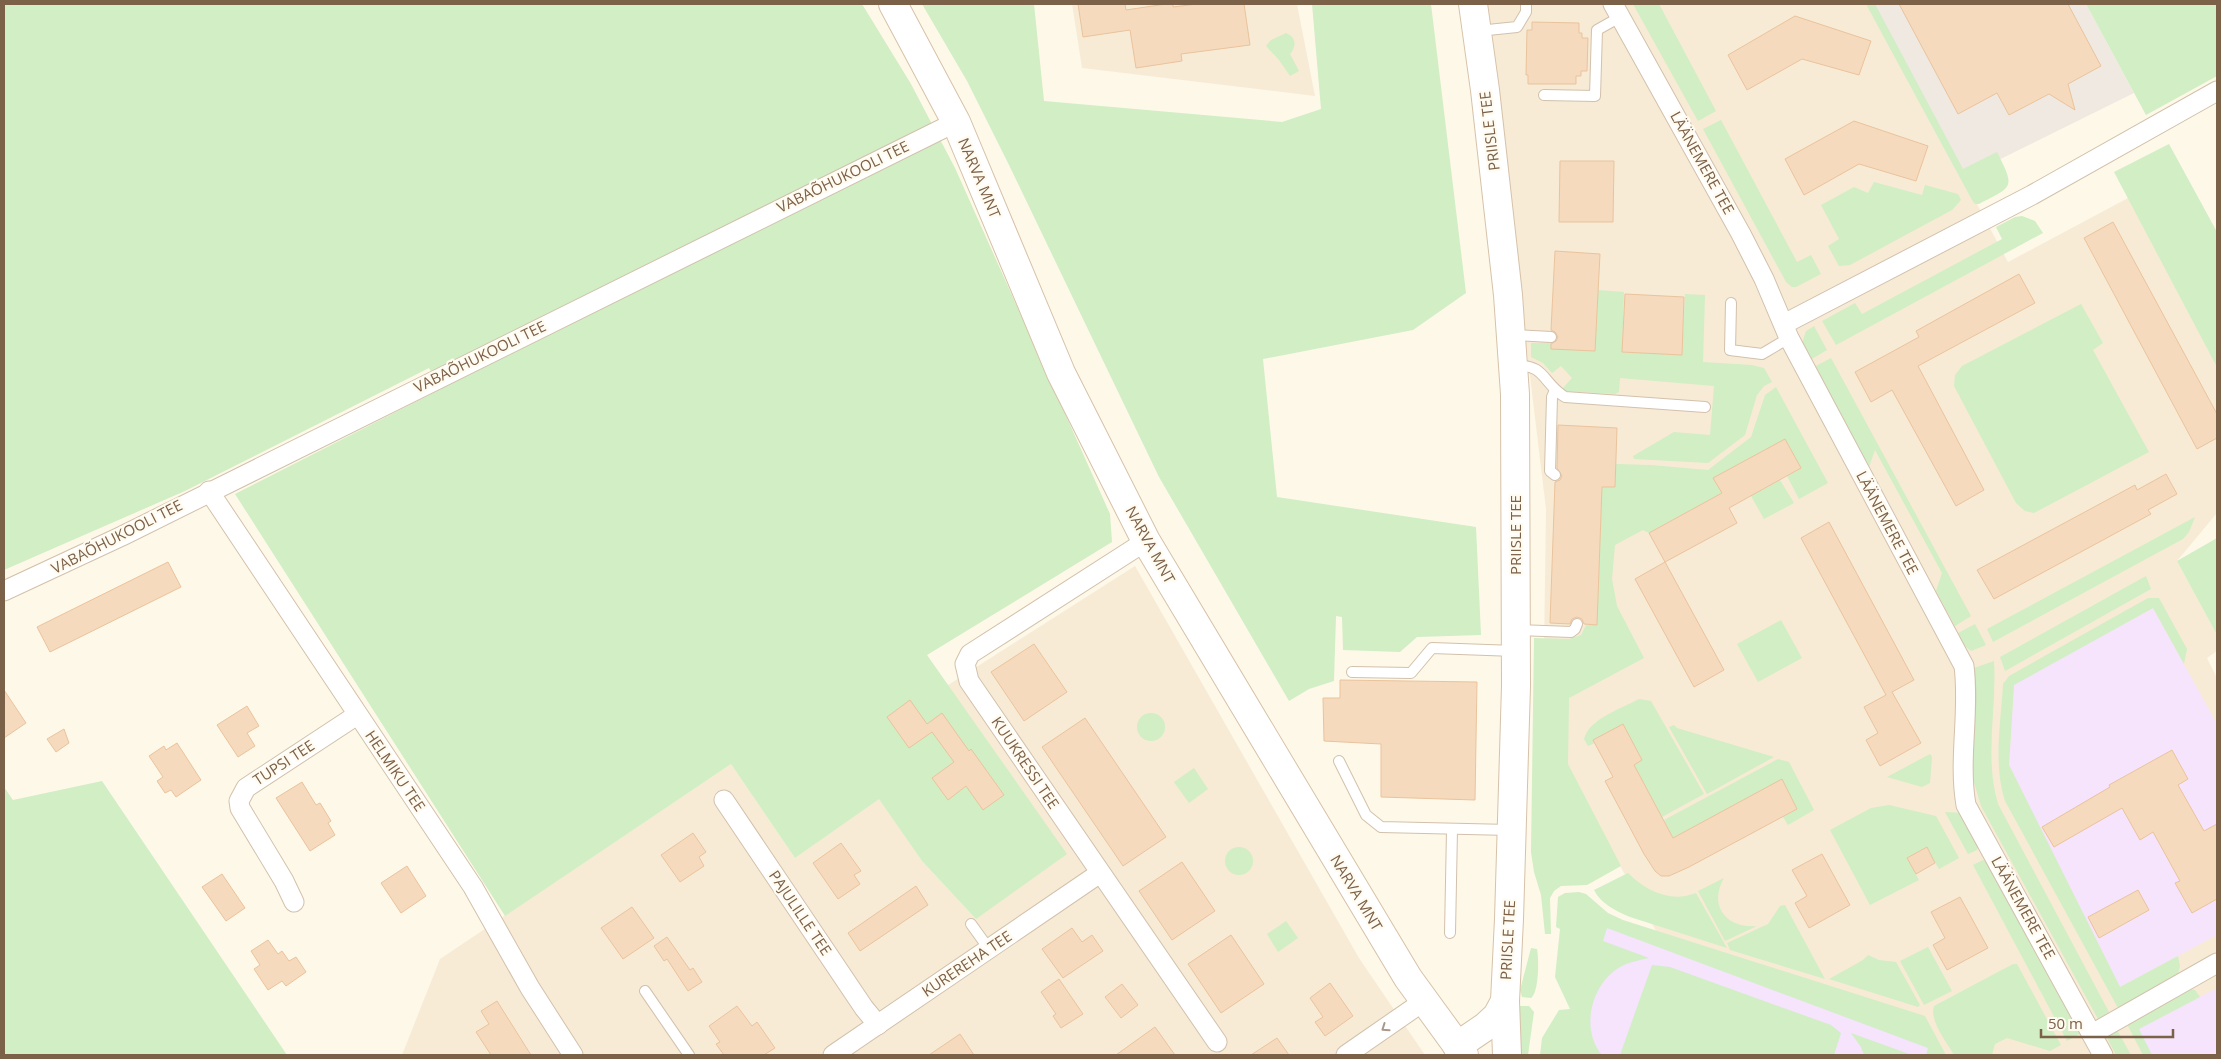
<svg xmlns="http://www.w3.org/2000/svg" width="2221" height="1059" font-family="'Open Sans',sans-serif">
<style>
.residential{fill:#f7ebd6}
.industrial{fill:#efe9e2}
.education{fill:#f5e4fb}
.green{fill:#d1eec5}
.building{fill:#f6dabd;stroke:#eac39c}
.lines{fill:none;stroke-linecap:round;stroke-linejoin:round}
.lane-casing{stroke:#d2c1ac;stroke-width:12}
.street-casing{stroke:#d2c1ac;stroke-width:21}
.secondary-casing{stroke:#d6c2a9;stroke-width:30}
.lane{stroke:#fff;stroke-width:10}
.street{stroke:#fff;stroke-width:19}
.secondary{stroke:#fff;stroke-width:28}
.oneway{stroke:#aa9889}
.labels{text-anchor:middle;stroke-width:4.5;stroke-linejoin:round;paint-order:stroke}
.street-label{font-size:15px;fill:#7c6149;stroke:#fffbf0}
</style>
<rect width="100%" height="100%" fill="#fef8e8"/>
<!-- residential -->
<g class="residential">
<path d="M1072 4H1297L1315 96 1082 68Z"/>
<path d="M1485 4H1870L2008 262 2158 182 2217 297V513L2177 561 2217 635V651L2207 658 2217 678V1055H1935L1661 940 1560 757 1544 651 1546 509Z"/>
<path d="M1135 566 1359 958 1425 1055H402L440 959 731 764 795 858 879 798 922 861 976 919 948 685Z"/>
</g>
<!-- industrial -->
<path class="industrial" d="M1870 4H2086L2134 93 1964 177Z"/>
<!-- education -->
<g class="education">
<path d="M2153 608 2217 724V935L2120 987 2009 765 2014 684Z"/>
<path d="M1613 922 1924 1035 1935 1055H1577L1603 928Z"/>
<path d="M2217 988V1055H2152L2138 1029Z"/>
</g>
<!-- green -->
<g class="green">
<path d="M4 4H862L911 84 955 168 1110 514 1112 542 927 655 1067 854 976 919 922 861 879 799 795 858 731 764 505 916 235 494 441 389 429 368 185 491 4 570Z"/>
<path d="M922 4H1034L1044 101 1282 122 1321 109 1312 4H1431L1466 293 1413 330 1263 359 1277 497 1476 527 1481 635 1417 637 1400 652 1343 650 1342 617 1336 616 1334 681 1309 689 1289 701 1159 477 1009 165 967 81Z"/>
<path d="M1633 4H1659L1716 111 1698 121Z"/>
<path d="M1866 4H1875L1963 169 1997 152C2015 188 2014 186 1979 204H1975L1972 200Z"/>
<path d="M2086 4H2217V76L2146 115Z"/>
<path d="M1286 33C1296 37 1297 46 1290 54L1299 71 1290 76 1279 60 1266 46 1271 40Z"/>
<path d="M1721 120 1797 262 1811 255 1821 274 1796 287H1792L1786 282 1703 129Z"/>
<path d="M2169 144 2217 232V367L2114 172Z"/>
<path d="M1874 182 1922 195 1925 185 1958 194 1961 200 1952 210 1850 265 1839 266 1828 246 1839 239 1821 205 1854 187 1868 193Z"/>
<path d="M2022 216 2035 221 2043 233 1836 345 1822 321 1855 303 1862 314 2002 239 1996 227 2015 217Z"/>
<path d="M1598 290 1624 292 1622 352 1682 355 1685 294 1705 295 1703 362 1752 365 1764 368 1772 382 1764 386 1757 395 1745 435 1708 463 1634 459 1633 456 1674 432 1710 435 1714 386 1620 378 1619 392 1615 394 1564 391 1563 388 1572 378 1561 366 1552 373 1543 363 1531 357V343H1551V349Z"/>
<path d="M2081 304 2103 343 2093 350 2149 452 2034 513 2025 511 2016 503 1954 386 1955 375 1962 366Z"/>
<path d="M1814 326 1827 350 1810 360 1802 343 1806 331Z"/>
<path d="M1831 358 1971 616 1955 626 1936 591 1942 573 1875 450 1869 467 1814 367Z"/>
<path d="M1776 387 1828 483 1799 499 1787 476 1801 468 1785 439 1714 478 1722 493 1649 533 1643 530 1615 545 1612 579 1617 606 1644 658 1569 698 1568 764 1621 866 1587 885 1561 886 1554 891 1550 898 1551 934H1545L1541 895 1534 872 1531 852 1534 638 1569 639 1581 635 1586 625H1597L1602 487H1615L1616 464 1651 465 1708 470 1751 437 1765 395Z"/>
<path d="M1780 480 1794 503 1764 519 1751 496Z"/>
<path d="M2195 517 2189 532 2183 539 1993 642 1987 629Z"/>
<path d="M2217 538V635L2177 561Z"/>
<path d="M2146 576 2151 589 2005 671 2000 657Z"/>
<path d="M2148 598H2159L2187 649 2184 664 2153 608 2014 685 2009 765 2120 987 2178 956 2180 966 2178 974 2118 1008 2005 801C1993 764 2001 722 2003 684L2009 676Z"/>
<path d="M1781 620 1802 658 1758 682 1737 644Z"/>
<path d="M1975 624 1986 645 1971 651 1965 646 1958 633Z"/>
<path d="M1994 661C1997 709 1984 757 1998 804L2109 1012 2098 1019 1981 806 1971 772 1974 668Z"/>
<path d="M1639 699 1651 701 1704 794 1662 817 1634 765 1642 760 1623 724 1593 740 1595 743 1588 746 1584 739C1590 718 1621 709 1639 699Z"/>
<circle cx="1151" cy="727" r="14"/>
<path d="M1674 725 1677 728 1774 757 1707 794 1669 727Z"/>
<path d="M1930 754 1932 757 1930 783 1922 787 1887 777Z"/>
<path d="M1778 759 1789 762 1814 810 1788 825 1783 817 1797 809 1781 780 1673 838 1664 820Z"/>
<path d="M1194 768 1208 789 1189 803 1174 782Z"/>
<path d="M102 781 287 1055H4V787L13 800Z"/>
<path d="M1889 805 1936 816 1959 858 1939 869 1926 847 1907 858 1919 880 1870 905 1830 830 1871 808Z"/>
<path d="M1945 812 1965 813 1980 841 1977 850 1968 854Z"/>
<circle cx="1239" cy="861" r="14"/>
<path d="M1983 860 1990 862 2081 1033 2067 1041 1973 865Z"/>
<path d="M1628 873C1646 891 1671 903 1696 893L1727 948 1630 917C1616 911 1601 904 1594 890Z"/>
<path d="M1724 878C1708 905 1726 929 1757 926L1725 941 1698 891Z"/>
<path d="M1579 892 1586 894 1608 913 1623 920 1925 1016 1946 1055H1926L1928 1048 1607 928 1603 941 1649 958C1640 960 1629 962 1620 967 1591 984 1580 1029 1602 1055H1540L1542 1038 1559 1010 1570 1009 1555 977 1560 929 1556 927 1558 897 1565 893Z"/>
<path d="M1785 905 1825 979 1730 950 1727 943 1768 924 1780 906Z"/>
<path d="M1286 921 1298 938 1278 952 1267 934Z"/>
<path d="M1928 947 1952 991 1924 1005 1900 961Z"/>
<path d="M1531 948 1537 949C1539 959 1539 992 1531 998L1522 997 1520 990Z"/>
<path d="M1868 955 1879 960 1896 962 1920 1005 1918 1007 1829 979 1863 960Z"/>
<path d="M2013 964H2017L2061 1045 2050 1051 2007 1038 1995 1044 1992 1055H1954C1947 1042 1929 1021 1934 1006Z"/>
<path d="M1652 965 1670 967 1831 1025 1841 1033 1834 1055H1620Z"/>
<path d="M2186 988 2195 990 2200 997 2139 1029 2152 1055H2143L2126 1022Z"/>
<path d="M1515 1006H1529L1534 1012 1528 1055H1513Z"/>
<path d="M2116 1028 2131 1055H2116L2105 1034Z"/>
<path d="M1851 1033 1912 1055H1864L1861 1047Z"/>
</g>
<!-- building -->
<g class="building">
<path d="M1078 4H1125L1126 10 1166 4H1173V7L1197 4H1244L1250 45 1181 54 1182 61 1136 68 1130 30 1083 37Z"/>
<path d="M1899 4H2068L2101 66 2068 84 2075 110 2049 94 2009 115 1997 93 1958 114Z"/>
<path d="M1795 16 1871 41 1859 75 1802 59 1747 90 1728 55Z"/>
<path d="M1532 22 1579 23V33H1582V38H1588L1587 71H1581V76H1576V84H1528V75H1526L1527 30H1532Z"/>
<path d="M1854 121 1928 146 1916 181 1859 164 1804 195 1785 159Z"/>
<path d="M1560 161H1614L1613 222H1559Z"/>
<path d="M2113 222 2217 414V438L2197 449 2084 238Z"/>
<path d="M1555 251 1600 254 1595 351 1551 349V344L1556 341 1558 337 1555 332 1551 330Z"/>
<path d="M2019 274 2035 303 1918 366 1984 490 1956 506 1892 390 1871 402 1855 372 1919 337 1916 331Z"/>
<path d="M1625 294 1684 297 1682 355 1622 352Z"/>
<path d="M1558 425 1617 428 1615 487H1602L1597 625 1584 624 1582 619 1577 617 1572 619 1570 624 1550 623 1555 482 1560 480 1562 476 1557 468Z"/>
<path d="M1785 439 1801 468 1729 508 1737 523 1665 562 1649 533 1722 493 1713 478Z"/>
<path d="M2166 474 2177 494 2148 510 2151 514 1994 599 1977 570 2135 485 2137 490Z"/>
<path d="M1829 522 1914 680 1892 692 1921 743 1880 766 1866 740 1878 733 1864 707 1886 695 1801 538Z"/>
<path d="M168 562 181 587 50 652 37 627Z"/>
<path d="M1665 562 1724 670 1694 687 1635 579Z"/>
<path d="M1034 644 1067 692 1024 721 991 672Z"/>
<path d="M1340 680 1477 682 1475 800 1381 797V744L1324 741 1323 698H1340Z"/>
<path d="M4 690 26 723 4 738Z"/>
<path d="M910 700 927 724 942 713 969 751 971 749 1004 795 983 810 966 786 948 800 932 778 954 762 932 732 909 748 887 717Z"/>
<path d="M247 706 259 726 247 733 255 746 238 757 217 725Z"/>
<path d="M1085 718 1166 837 1123 866 1042 747Z"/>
<path d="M1623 724 1642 760 1634 765 1673 838 1782 779 1797 809 1689 867 1669 876H1661L1655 871 1644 854 1605 781 1613 777 1593 740Z"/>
<path d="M64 729 69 743 56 752 47 739Z"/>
<path d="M177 743 201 780 176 797 171 790 165 793 157 781 163 777 149 756 164 746 166 750Z"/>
<path d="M2172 750 2188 779 2178 785 2204 831 2217 824V899L2192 913 2175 883 2180 881 2153 832 2140 840 2122 808 2054 847 2042 827 2110 787 2109 785Z"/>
<path d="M302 782 316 805 320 803 331 821 328 823 335 835 310 851 276 798Z"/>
<path d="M693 833 706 852 699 857 704 866 680 882 661 855Z"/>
<path d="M841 843 861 871 854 875 860 884 838 899 813 863Z"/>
<path d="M1927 847 1935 863 1916 874 1907 858Z"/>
<path d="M1822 854 1850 905 1809 928 1795 903 1807 896 1792 870Z"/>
<path d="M1182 862 1215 911 1172 940 1139 891Z"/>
<path d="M407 866 426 896 401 913 381 883Z"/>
<path d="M222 874 245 908 226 921 202 887Z"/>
<path d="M916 886 928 905 860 951 848 933Z"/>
<path d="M2138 890 2149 910 2099 938 2088 917Z"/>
<path d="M1960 897 1988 948 1947 970 1933 945 1945 938 1931 912Z"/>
<path d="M632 907 654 938 623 959 601 928Z"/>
<path d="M1072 928 1082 942 1092 935 1103 951 1063 978 1042 949Z"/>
<path d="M1231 935 1264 984 1221 1013 1188 964Z"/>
<path d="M667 937 690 970 693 968 702 982 688 991 667 959 664 961 654 946Z"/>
<path d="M268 940 278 954 282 951 289 961 296 957 306 972 286 986 282 981 268 990 254 969 260 965 251 951Z"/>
<path d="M1059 979 1083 1014 1061 1028 1053 1016 1056 1014 1041 992Z"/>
<path d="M1330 983 1353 1016 1325 1036 1315 1022 1323 1017 1310 998Z"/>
<path d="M1122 984 1138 1005 1121 1018 1105 997Z"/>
<path d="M497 1001 531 1055H491L476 1032 489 1024 481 1011Z"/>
<path d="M737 1006 752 1026 757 1022 775 1048 764 1055H724L716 1044 720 1042 709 1026Z"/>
<path d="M1155 1027 1175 1055H1116Z"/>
<path d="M960 1034 974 1055H929Z"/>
<path d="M1277 1038 1289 1055H1251Z"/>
</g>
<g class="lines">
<defs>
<g id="lane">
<path d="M1478 31 1517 27 1526 12V4"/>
<path d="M1544 95 1595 96 1597 30 1620 17"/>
<path d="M1731 303 1730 350 1762 354 1789 338"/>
<path d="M1512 335 1551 337"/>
<path d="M1514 365C1547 365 1541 382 1565 397L1705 407"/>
<path d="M1555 390 1552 397 1550 471 1555 475"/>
<path d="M1517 630 1571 632 1575 629 1577 624"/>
<path d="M1352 672 1411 673 1432 648 1515 651"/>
<path d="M1339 761 1366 815 1381 827 1510 830"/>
<path d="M971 924 989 949"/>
<path d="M1450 933 1452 830"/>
<path d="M645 991 689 1055"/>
</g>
<g id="street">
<path d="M1613 4 1741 234 1764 279 1789 338 1964 666C1970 712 1958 759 1966 805L2103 1055"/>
<path d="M1784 324 2032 195 2217 91"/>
<path d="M209 491 473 887 530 988 573 1055"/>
<path d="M1146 541 970 654 965 664 969 681 1217 1042"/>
<path d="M4 591 122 536 956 122"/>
<path d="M724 800 864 1008 878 1025"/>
<path d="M294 902 284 881 240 808 239 801 246 788 357 715"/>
<path d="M2092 1034 2217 963"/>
<path d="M833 1055 1100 873"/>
<path d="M1346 1055 1424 1001"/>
</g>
<g id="secondary">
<path d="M893 4 956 122 1061 373 1146 541 1408 978 1464 1055"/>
<path d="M1505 1001 1507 1055"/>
<path d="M1457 1046 1485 1027 1497 1016 1505 1001 1509 919 1516 686 1515 394 1508 295 1485 90 1473 4"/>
</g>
</defs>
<!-- lane casing -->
<use href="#lane" class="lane-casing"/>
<!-- street casing -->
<use href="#street" class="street-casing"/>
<!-- secondary casing -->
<use href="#secondary" class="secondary-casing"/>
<!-- lane -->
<use href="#lane" class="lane"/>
<!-- street -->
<use href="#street" class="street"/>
<!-- secondary -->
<use href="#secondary" class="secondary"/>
</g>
<!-- one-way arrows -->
<defs><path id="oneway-chevron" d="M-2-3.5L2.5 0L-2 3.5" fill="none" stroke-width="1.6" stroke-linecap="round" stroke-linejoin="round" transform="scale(1.25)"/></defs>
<use class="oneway" href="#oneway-chevron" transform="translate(1385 1028) rotate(145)"/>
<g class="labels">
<!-- street labels -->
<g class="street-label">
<text transform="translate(1490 131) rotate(-97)" y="5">PRIISLE TEE</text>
<text transform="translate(1702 163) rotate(61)" y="5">LÄÄNEMERE TEE</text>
<text transform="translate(843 177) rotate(-26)" y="5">VABAÕHUKOOLI TEE</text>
<text transform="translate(979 178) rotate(67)" y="5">NARVA MNT</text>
<text transform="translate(480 357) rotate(-26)" y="5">VABAÕHUKOOLI TEE</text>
<text transform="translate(1887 523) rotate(62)" y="5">LÄÄNEMERE TEE</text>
<text transform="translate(1516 535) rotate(-90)" y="5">PRIISLE TEE</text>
<text transform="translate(117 537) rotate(-27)" y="5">VABAÕHUKOOLI TEE</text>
<text transform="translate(1150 545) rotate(61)" y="5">NARVA MNT</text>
<text transform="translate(284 763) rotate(-33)" y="5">TUPSI TEE</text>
<text transform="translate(1025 763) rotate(56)" y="5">KUUKRESSI TEE</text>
<text transform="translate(395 771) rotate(56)" y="5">HELMIKU TEE</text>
<text transform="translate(1356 893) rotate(59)" y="5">NARVA MNT</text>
<text transform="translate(2023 908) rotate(61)" y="5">LÄÄNEMERE TEE</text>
<text transform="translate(800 913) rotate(56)" y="5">PAJULILLE TEE</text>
<text transform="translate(1508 940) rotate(-87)" y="5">PRIISLE TEE</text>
<text transform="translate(967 964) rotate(-34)" y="5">KUREREHA TEE</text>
</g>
</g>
<!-- border -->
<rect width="2221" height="1059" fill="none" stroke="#7c6149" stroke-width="10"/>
<!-- scale -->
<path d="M2041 1029v8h132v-8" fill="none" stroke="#7c6149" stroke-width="2.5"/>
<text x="2048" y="1029" font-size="15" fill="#7c6149" stroke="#fffbf0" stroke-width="4" paint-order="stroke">50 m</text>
</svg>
